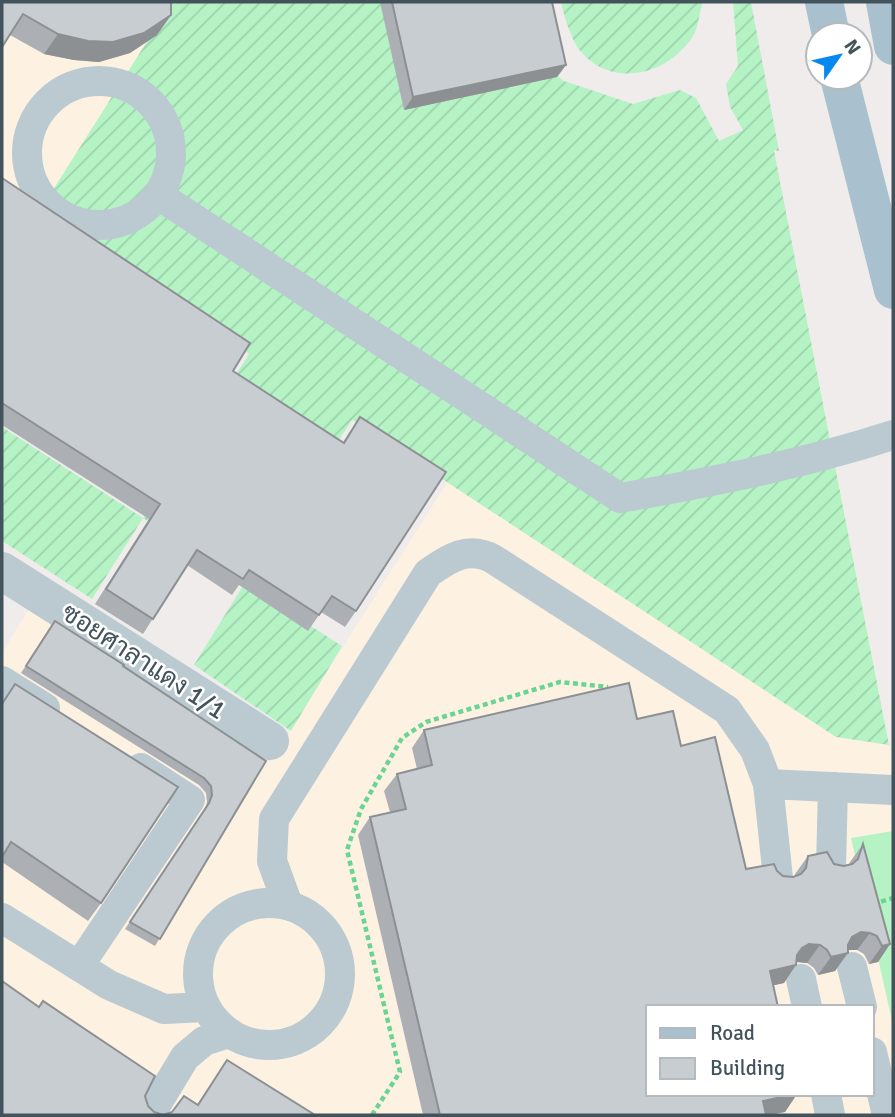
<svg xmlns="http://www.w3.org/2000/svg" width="895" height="1117" font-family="Signika,Sarabun,sans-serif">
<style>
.commercial{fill:#fdf2e2;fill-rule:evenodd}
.green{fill:#b5f3c5}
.garden{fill:url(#garden-furrows)}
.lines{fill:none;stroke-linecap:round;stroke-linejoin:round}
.path{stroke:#6ad493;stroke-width:4.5;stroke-dasharray:5 3.5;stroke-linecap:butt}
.service{stroke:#bbcad1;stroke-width:30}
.minor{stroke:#bbcad1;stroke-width:38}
.primary{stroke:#a9c1cf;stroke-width:38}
.wall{fill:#acb0b5}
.shaded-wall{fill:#8c9093}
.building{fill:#c8cdd2;stroke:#8c9093;stroke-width:2}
.labels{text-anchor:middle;stroke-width:5;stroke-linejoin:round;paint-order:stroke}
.street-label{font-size:26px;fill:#43535c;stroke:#fff}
</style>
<defs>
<pattern id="garden-furrows" width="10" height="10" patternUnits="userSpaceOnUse" patternTransform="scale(1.75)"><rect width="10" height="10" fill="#b5f3c5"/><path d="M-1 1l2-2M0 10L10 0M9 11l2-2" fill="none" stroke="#9dd2ac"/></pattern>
</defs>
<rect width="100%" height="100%" fill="#f0ecec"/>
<!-- commercial -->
<path class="commercial" d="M2 2H198L555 222 768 118 893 764V1115H125L2 994V653L30 607 270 762 447 483 2 191ZM648 1007H872V1094H648Z"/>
<!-- green -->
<path class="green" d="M893 831V1025L851 838Z"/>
<!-- garden -->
<g class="garden">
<path d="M172 2H397L552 71 564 81 633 104 680 90 696 98 719 141 743 130 730 107 726 84 738 66 733 2H751L779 151 774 150 889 745 836 737 352 420 245 584 342 646 291 731 194 665 244 584 143 518 92 599 2 541V427L143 518 249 354 37 215Z"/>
<path d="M561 2H702V5C699 15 698 28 693 36 668 76 609 90 578 48 570 36 564 16 561 2Z"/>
</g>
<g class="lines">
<!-- path -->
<g class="path">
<path d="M873 904 893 898"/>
<path d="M372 1115 400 1072 347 850 361 809 402 738 426 722 560 682 608 687"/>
</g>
<!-- service -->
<g class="service">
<circle cx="99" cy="153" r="72"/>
<path d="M158 195 620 498C712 482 804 464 893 435"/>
<path d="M2 681 45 708"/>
<path d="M768 784 893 790"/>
<path d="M831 867 833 787"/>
<circle cx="269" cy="974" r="71"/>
<path d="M288 905 272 861 274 819 428 573C448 559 468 545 493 559L727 710 755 750 768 784 778 878"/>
<path d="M2 918 109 985 164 1009 205 1007"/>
<path d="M79 966 190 800 141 768"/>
<path d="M852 967 862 1007"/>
<path d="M801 979 807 1007"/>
<path d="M872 1052 887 1115"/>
<path d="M826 1094 830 1115"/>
<path d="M150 1115 185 1057 204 1041 229 1033"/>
</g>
<!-- minor -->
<path class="minor" d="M2 571 270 741"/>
<!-- primary -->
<g class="primary">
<path d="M824 2 831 35"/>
<path d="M885 2 893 46"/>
<path d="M839 77 893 290"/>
</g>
</g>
<!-- wall -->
<g class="wall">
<path d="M2 2 171 15 157 35 130 53 99 62 74 60 44 54 10 35Z"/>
<path d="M380 2H552L566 65 557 77 404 110Z"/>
<path d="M2 178 233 371 343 442 360 417 356 611 345 627 321 612 308 631 239 585 232 595 187 565 143 634 95 604 149 519 2 425Z"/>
<path d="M55 621 266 761 155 946 125 929 205 810 207 802 206 793 199 785 21 673Z"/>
<path d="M15 684 101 903 88 921 2 862V703Z"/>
<path d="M637 719 681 746 746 869 777 871 783 876 793 877H795V874L808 856 844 866 849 865 850 862 863 844 890 944 878 962 869 964 864 954 857 950H848L835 971 818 975 814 968 807 963 797 962 784 983 773 985 797 1094 785 1112 768 1115H423L358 835 370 817 390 812 384 791 397 774 417 769 412 748 424 730Z"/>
<path d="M227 1060 315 1115H2L145 1096 148 1106 154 1112 163 1115 197 1105Z"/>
</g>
<!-- shaded-wall -->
<g class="shaded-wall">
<path d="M171 15 157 35 130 53 99 62 74 60 44 54 58 34Z"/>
<path d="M566 65 557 77 404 110 413 97Z"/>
<path d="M861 932 870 933 857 950H848L839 955 852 937Z"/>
<path d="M809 944 820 945 807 963 797 962 790 966 802 948Z"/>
<path d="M890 944 878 962 869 964 882 946Z"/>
<path d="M848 953 835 971 818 975 831 957Z"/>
<path d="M796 965 784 983 757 989 770 971Z"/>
<path d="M797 1094 785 1112 768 1115H753L763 1101Z"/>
</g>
<!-- building -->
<g class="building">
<path d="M2 2H171V15L144 33 113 42 88 41 58 34 23 14 2 47Z"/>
<path d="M392 2H552L566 65 413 97Z"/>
<path d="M2 178 250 343 233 371 344 443 360 417 446 472 356 611 332 596 319 615 249 570 243 579 197 550 153 619 106 589 160 504 2 403Z"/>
<path d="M55 621 124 665 123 666 266 761 160 939 130 922 209 803 212 795 211 786 204 778 26 666Z"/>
<path d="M629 683 637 719 673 711 681 746 715 737 746 869 774 864 777 871 783 876 793 877 801 874 806 868 808 856 827 852 834 864 844 866 852 864 858 859 863 844 890 944 882 946 877 936 870 933 861 932 852 937 848 945V953L831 957 827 950 820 945 809 944 802 948 797 955 796 965 770 971 778 1007H648V1094H795L763 1101 766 1115H440L370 817 406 809 397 774 432 765 424 730Z"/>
<path d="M15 684 178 787 101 903 11 842 2 857V704Z"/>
<path d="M2 981 39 1007 43 1001 155 1076 145 1096 148 1106 154 1112 163 1115 172 1112 184 1096 198 1105 227 1060 315 1115H2Z"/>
</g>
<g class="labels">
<!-- street labels -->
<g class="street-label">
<text transform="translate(144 661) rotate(33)" y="9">ซอยศาลาแดง 1/1</text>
</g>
</g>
<!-- border -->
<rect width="895" height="1117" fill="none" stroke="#43535c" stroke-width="7"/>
<!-- legend -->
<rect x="646" y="1005" width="228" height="91" fill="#ffffff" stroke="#b4babe" stroke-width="2"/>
<rect x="660" y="1028" width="35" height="10" fill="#a9c1cf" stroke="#b4babe" stroke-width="2"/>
<text x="710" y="1040" font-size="21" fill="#43535c">Road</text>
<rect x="660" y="1058" width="35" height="21" fill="#c8cdd2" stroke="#b4babe" stroke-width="2"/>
<text x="710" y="1075" font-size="21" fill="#43535c">Building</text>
<!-- north arrow -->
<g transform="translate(839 56) rotate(56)"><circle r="33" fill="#ffffff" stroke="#b4babe" stroke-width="2"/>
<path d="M0-5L12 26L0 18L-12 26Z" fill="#0788ef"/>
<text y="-10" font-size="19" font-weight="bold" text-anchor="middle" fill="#43535c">N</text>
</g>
</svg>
